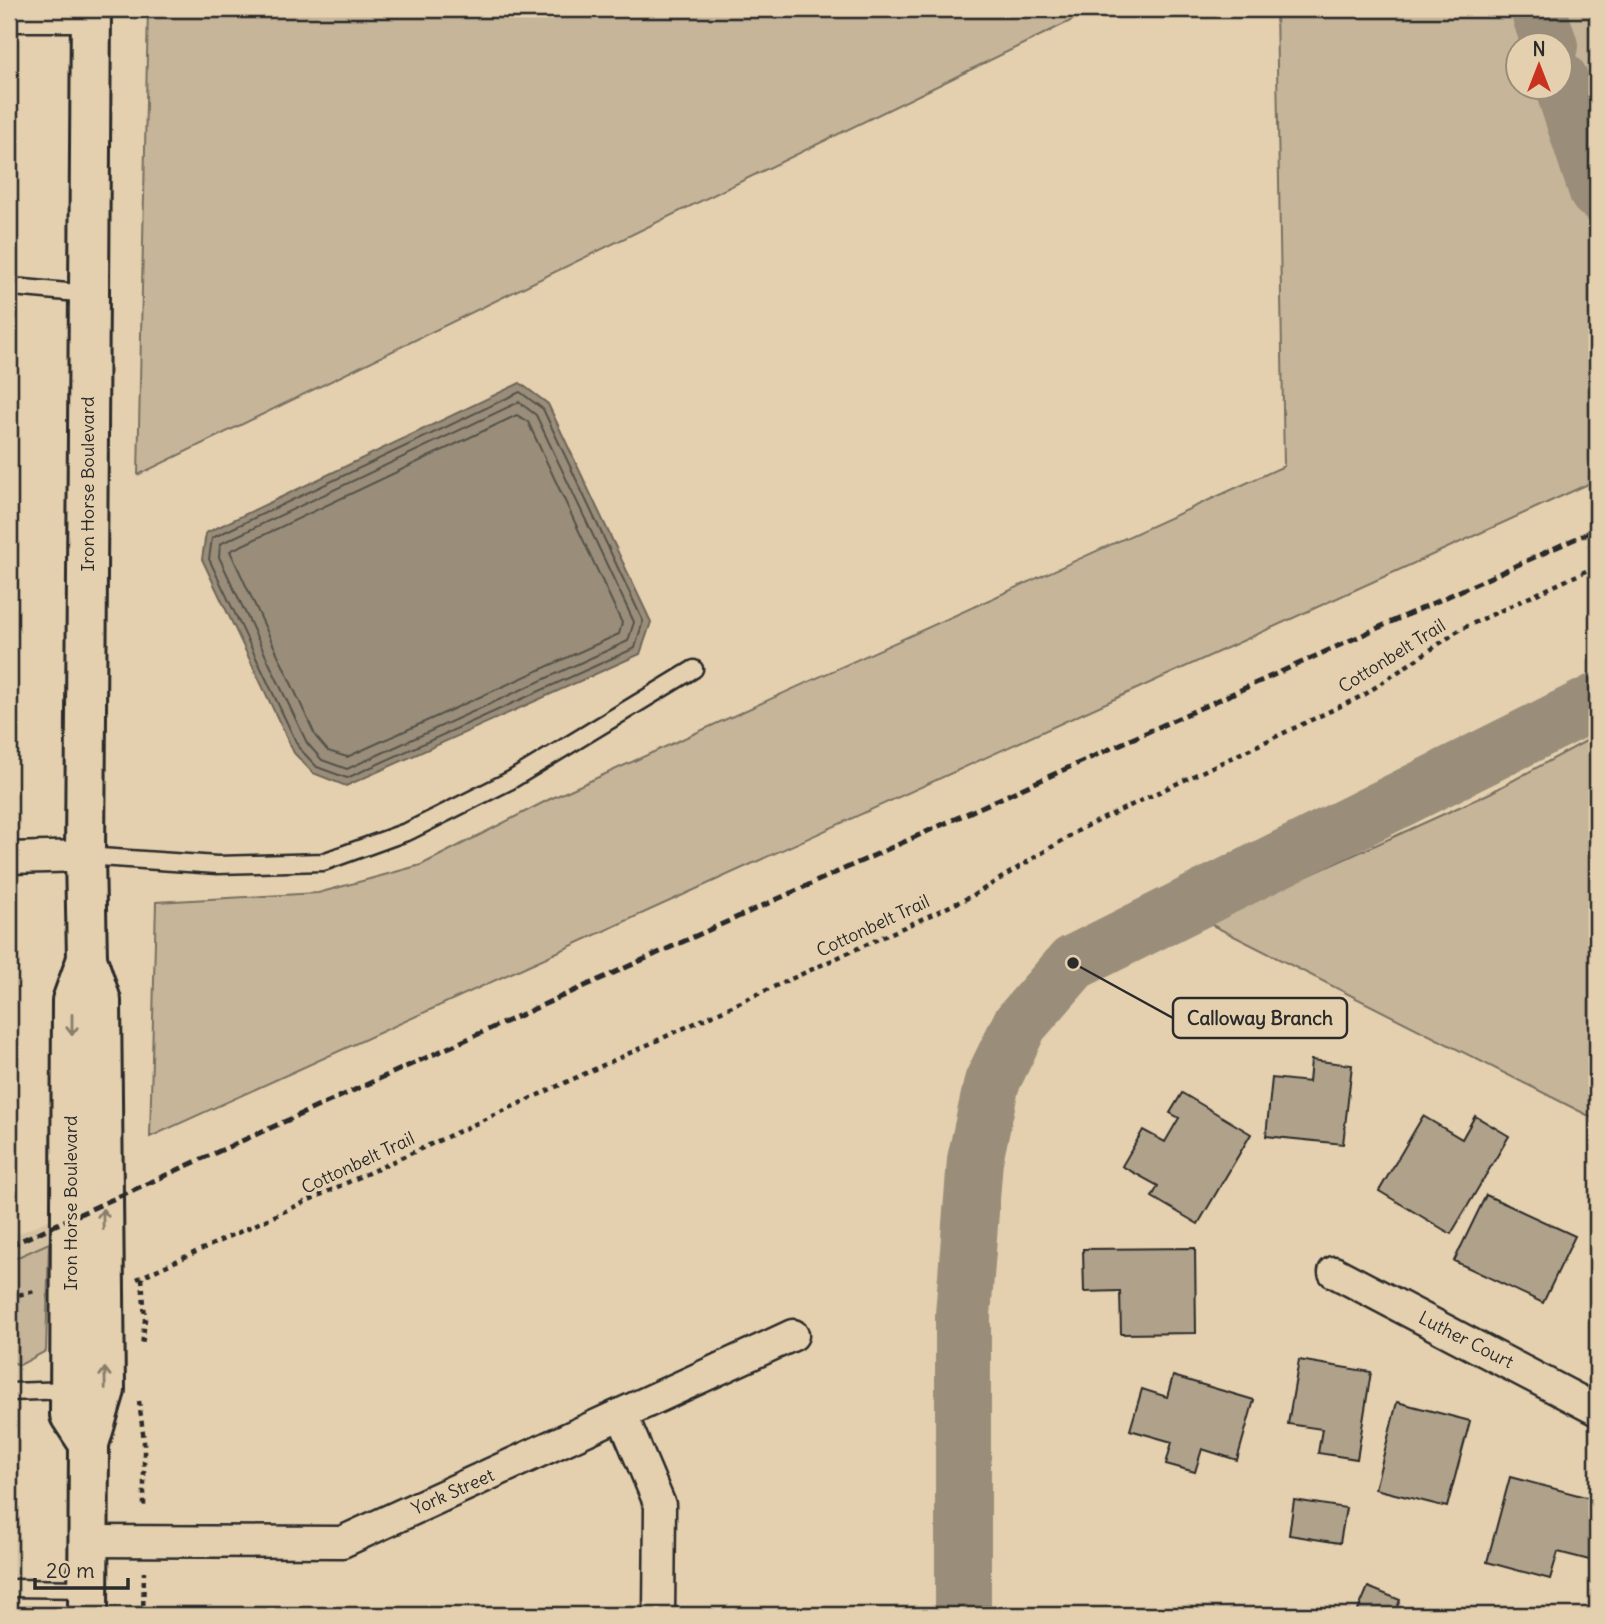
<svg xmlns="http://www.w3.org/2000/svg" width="1606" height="1624" font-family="Delius,sans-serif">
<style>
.built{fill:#d4c2a3}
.green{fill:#c6b599;stroke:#787062;stroke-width:2;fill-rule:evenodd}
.water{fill:#9a8e7a;stroke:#6e665a;stroke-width:2}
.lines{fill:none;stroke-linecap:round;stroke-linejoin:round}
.shore{stroke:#57534b;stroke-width:2}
.river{stroke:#9a8e7a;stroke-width:56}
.building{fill:#b0a28a;stroke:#2b2b2b;stroke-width:2}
.lane-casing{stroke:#2b2b2b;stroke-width:21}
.street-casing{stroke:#2b2b2b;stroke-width:35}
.secondary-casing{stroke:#2b2b2b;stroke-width:44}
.path{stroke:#2b2b2b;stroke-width:4.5;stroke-dasharray:5 5;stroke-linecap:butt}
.lane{stroke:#e4d0ae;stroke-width:16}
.street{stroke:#e4d0ae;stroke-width:30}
.secondary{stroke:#e4d0ae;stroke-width:38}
.rail{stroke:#2b2b2b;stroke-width:5;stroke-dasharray:10 5;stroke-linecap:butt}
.oneway{stroke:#887e6c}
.labels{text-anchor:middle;stroke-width:7;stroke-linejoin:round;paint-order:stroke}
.street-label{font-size:18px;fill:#2b2b2b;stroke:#e4d0ae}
.leader{fill:none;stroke:#2b2b2b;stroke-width:2.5}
.callout-dot{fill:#2b2b2b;stroke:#e4d0ae;stroke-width:2.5}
.callout{fill:#e4d0ae;stroke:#2b2b2b;stroke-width:2.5}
.callout-label{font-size:19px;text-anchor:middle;font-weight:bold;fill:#2b2b2b}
</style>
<rect width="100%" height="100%" fill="#e4d0ae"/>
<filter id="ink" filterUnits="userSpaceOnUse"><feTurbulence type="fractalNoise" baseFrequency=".0143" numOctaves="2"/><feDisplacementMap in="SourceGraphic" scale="14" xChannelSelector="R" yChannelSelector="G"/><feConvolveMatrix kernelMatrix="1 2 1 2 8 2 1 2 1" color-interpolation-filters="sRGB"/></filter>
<g filter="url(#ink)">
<!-- built -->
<g class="built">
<path d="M51 1219 49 1243 9 1261V1238Z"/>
<path d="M9 1361 20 1365 19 1615H9Z"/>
</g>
<!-- green -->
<g class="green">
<path d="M148 9H1095L138 475Z"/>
<path d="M1276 9H1597V480L150 1137 156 902 318 893 421 865 548 800 1284 466ZM1518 46H1560V88H1518Z"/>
<path d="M1597 735V1120L1206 922 1490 793Z"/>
<path d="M49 1243 46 1351 20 1365 9 1361V1261Z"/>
</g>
<!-- water -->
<path class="water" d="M520 383 548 404 651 622 640 654 346 786 313 773 294 753 202 559 206 533Z"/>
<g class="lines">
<!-- shore -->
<g class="shore">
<path d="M520 392 543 409 643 621 635 648 347 778 317 767 299 748 209 559 212 538Z"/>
<path d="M519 402 536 415 634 622 628 641 347 769 322 760 307 743 219 557 220 544Z"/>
<path d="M517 415 528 422 622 623 619 634 347 757 328 751 316 737 230 551Z"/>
</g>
<!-- river -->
<g class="river">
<path d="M1538 9 1550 46"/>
<path d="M1560 79 1597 192"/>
<path d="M963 1615V1315L975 1160 992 1082 1020 1024 1073 963 1597 701"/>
</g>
</g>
<!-- building -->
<g class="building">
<path d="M1311 1060 1352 1065 1343 1144 1266 1136 1272 1078 1309 1082Z"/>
<path d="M1182 1093 1251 1134 1198 1224 1152 1197 1158 1186 1122 1166 1143 1130 1165 1142 1179 1118 1170 1113Z"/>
<path d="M1423 1116 1462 1139 1475 1116 1509 1136 1451 1234 1379 1191Z"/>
<path d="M1486 1195 1575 1236 1543 1303 1454 1261Z"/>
<path d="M1195 1248 1196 1333 1121 1334 1120 1291 1084 1292 1083 1249Z"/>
<path d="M1597 1318V1338L1590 1335Z"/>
<path d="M1299 1360 1371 1372 1357 1459 1318 1453 1322 1429 1288 1424Z"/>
<path d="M1173 1376 1254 1400 1237 1460 1202 1449 1195 1472 1166 1464 1172 1442 1130 1430 1142 1389 1167 1397Z"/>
<path d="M1397 1402 1470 1421 1447 1507 1375 1489Z"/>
<path d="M1510 1477 1597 1500V1562L1558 1552 1550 1579 1487 1562Z"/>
<path d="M1294 1500 1346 1508 1340 1543 1289 1535Z"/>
<path d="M1368 1587 1400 1600 1394 1615H1356Z"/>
</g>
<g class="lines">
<defs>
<g id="lane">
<path d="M9 280 13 287 89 294"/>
<path d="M85 856 217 865 323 862 409 831 511 780 694 669"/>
<path d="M9 1392 70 1390"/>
<path d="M9 1588 88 1589"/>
</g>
<g id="street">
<path d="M9 16H90"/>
<path d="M9 858 85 856"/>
<path d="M1334 1272 1597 1410"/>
<path d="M622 1415 660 1505 659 1615"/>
<path d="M88 1541 342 1542 793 1335"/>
</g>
<g id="secondary">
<path d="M87 959 72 1001 70 1415 89 1444"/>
<path d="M88 1615 89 1444 105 1390 101 1001 87 959 85 856 91 9"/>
</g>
</defs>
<!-- lane casing -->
<use href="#lane" class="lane-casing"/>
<!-- street casing -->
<use href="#street" class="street-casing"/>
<!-- secondary casing -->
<use href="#secondary" class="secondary-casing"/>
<!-- path -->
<g class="path">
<path d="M142 1278 145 1319 142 1347"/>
<path d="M137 1279 972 896 1081 829 1364 695 1461 629 1597 566"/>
<path d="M9 1297 35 1291"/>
<path d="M139 1401 144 1441V1510"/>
<path d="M143 1615 144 1572"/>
</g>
<!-- lane -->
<use href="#lane" class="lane"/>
<!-- street -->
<use href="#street" class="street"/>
<!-- secondary -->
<use href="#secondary" class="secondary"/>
<!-- rail -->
<path class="rail" d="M9 1246 1597 529"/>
</g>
<!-- one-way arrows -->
<defs><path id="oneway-shaft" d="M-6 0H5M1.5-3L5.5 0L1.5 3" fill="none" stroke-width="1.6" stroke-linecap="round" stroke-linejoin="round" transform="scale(1.75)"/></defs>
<g class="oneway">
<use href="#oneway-shaft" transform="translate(72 1025) rotate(90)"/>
<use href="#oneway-shaft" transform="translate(103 1219) rotate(-91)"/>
<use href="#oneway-shaft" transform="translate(105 1378) rotate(-91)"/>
</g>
</g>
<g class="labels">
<!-- street labels -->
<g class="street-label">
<text transform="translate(88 484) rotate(-90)" y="6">Iron Horse Boulevard</text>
<text transform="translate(1392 656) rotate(-32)" y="6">Cottonbelt Trail</text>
<text transform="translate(873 926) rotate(-25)" y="6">Cottonbelt Trail</text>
<text transform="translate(358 1163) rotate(-25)" y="6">Cottonbelt Trail</text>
<text transform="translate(71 1203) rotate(-90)" y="6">Iron Horse Boulevard</text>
<text transform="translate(1466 1340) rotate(27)" y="6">Luther Court</text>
<text transform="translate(453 1492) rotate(-24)" y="6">York Street</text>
</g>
</g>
<!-- callouts -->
<path class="leader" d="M1073 963L1173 1018"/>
<circle class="callout-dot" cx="1073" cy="963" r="7"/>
<rect class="callout" x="1173" y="998" width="174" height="40" rx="7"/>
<g class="callout-label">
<text x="1260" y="1025">Calloway Branch</text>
</g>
<!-- margin -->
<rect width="1606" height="1624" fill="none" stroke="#e4d0ae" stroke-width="35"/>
<rect x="18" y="18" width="1571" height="1589" fill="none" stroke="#2b2b2b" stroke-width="2.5" filter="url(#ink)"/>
<!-- north arrow -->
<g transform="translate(1539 66)"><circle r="33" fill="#e4d0ae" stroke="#9a8e7a" stroke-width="2"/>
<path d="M0-5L12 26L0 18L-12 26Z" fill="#c8321e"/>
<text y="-10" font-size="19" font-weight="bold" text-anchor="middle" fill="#2b2b2b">N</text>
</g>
<!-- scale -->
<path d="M35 1578v10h93v-10" fill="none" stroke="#2b2b2b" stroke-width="3.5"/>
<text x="46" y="1578" font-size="21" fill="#2b2b2b" stroke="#e4d0ae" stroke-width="5" paint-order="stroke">20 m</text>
</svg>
